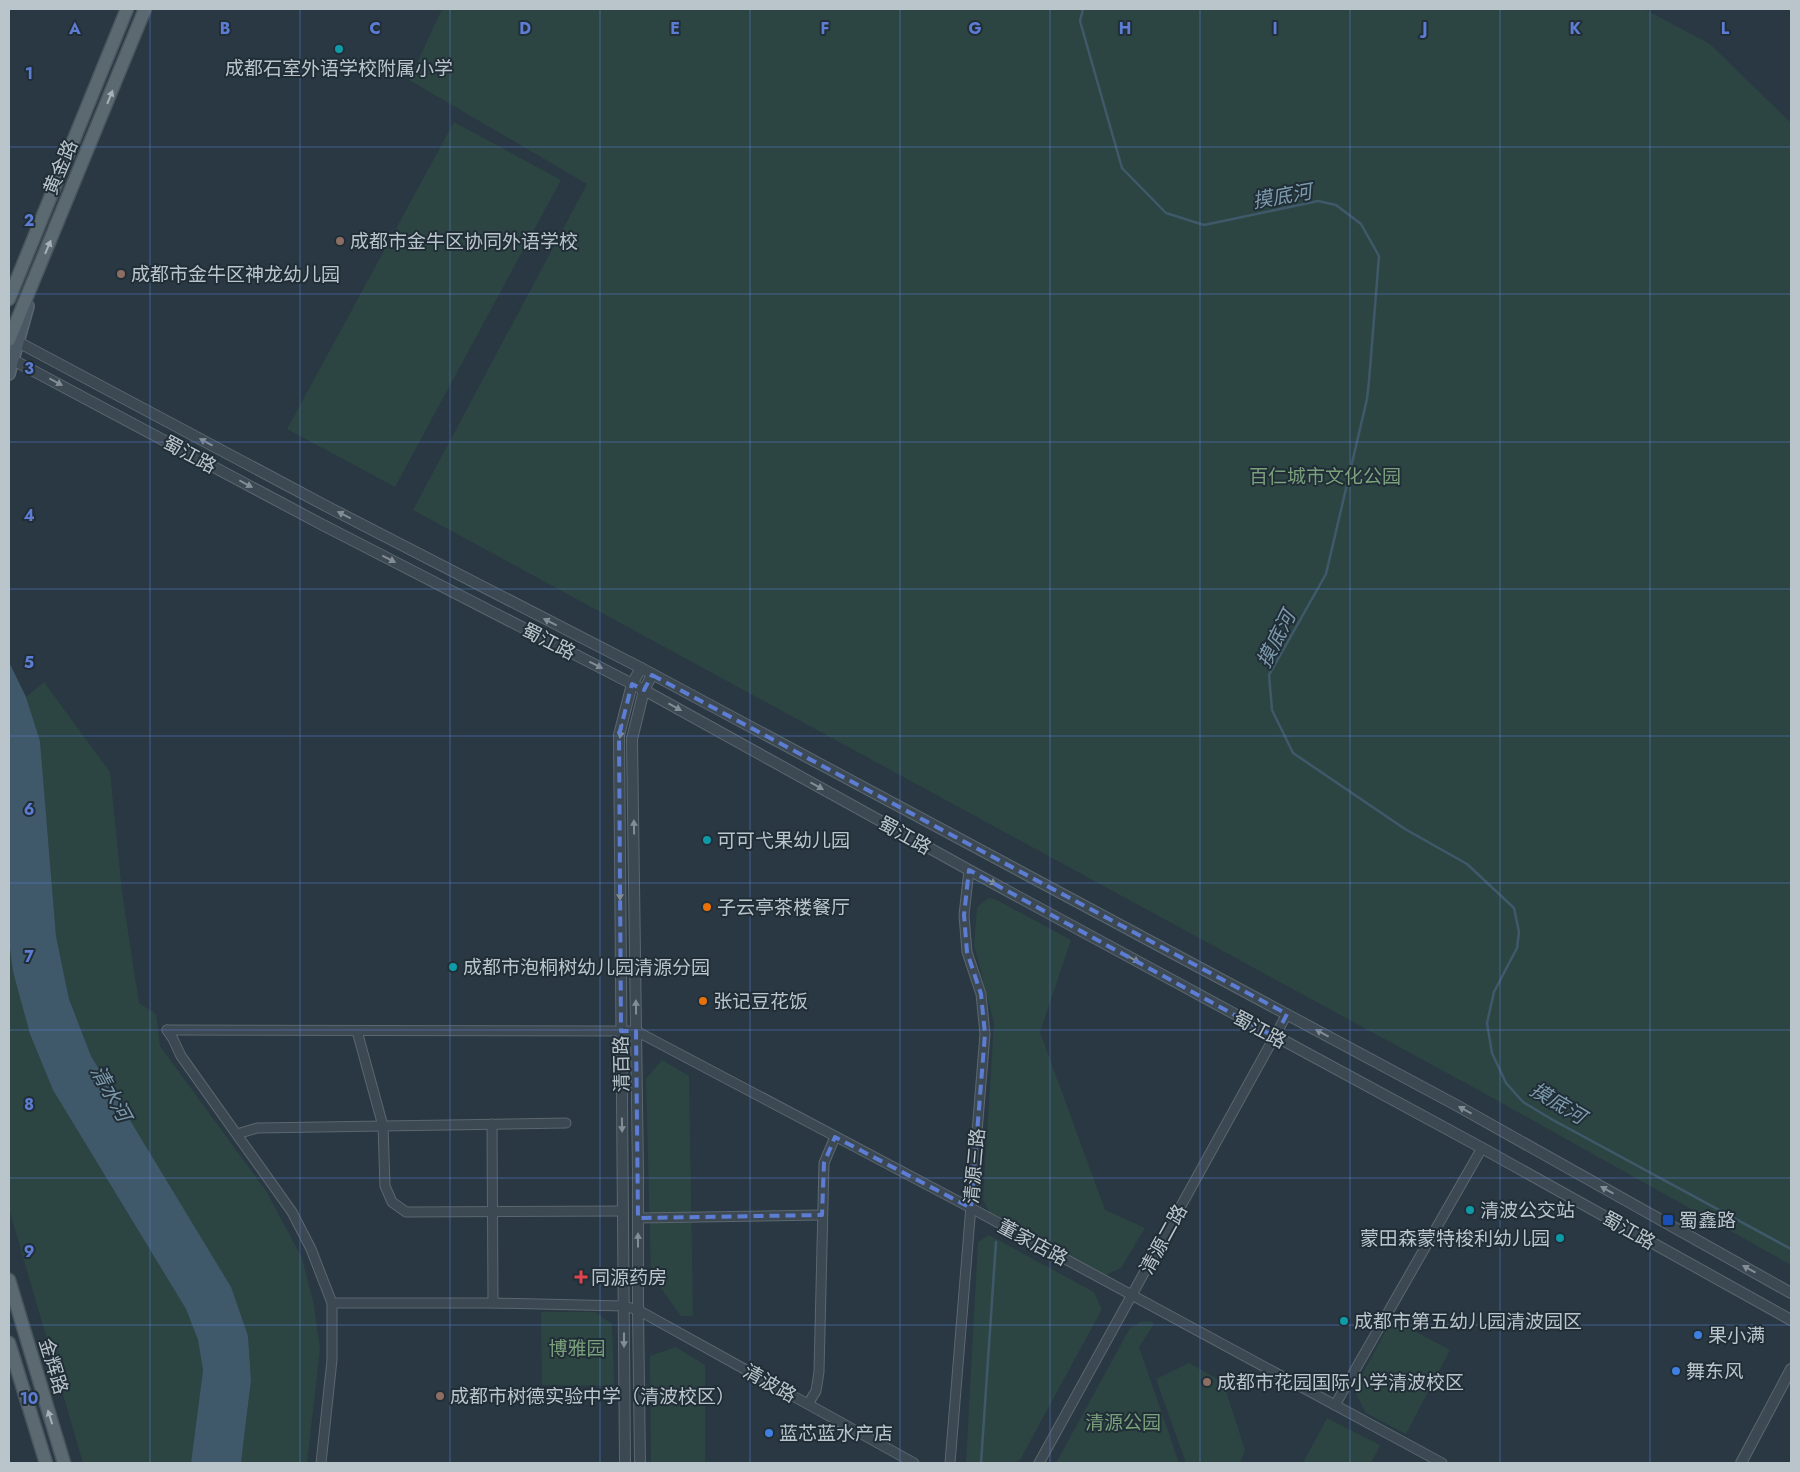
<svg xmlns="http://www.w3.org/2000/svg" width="1800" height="1472" font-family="Jost,'Noto Sans SC',sans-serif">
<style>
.green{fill:#2c4542}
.water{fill:#3f596a}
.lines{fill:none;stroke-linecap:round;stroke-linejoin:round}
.stream{stroke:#3f596a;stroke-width:2.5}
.minor-casing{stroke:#5b676f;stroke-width:11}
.tertiary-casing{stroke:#5b676f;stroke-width:12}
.secondary-casing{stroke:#5b676f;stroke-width:14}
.primary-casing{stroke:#49555e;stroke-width:15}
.minor{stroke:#3d4952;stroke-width:9}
.tertiary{stroke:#3d4952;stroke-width:10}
.secondary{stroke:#4b5964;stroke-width:11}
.primary{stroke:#5b6971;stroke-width:12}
.oneway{fill:#a7b2b9}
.oneway2{fill:#828d95}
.marked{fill:none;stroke:#5c7dd3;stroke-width:4;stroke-dasharray:10 6;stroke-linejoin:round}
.grid{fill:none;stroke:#5c7dd3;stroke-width:1;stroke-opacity:0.55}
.culture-dot{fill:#0f9aa8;stroke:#212e37;stroke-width:2}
.education-dot{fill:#8d6e63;stroke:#212e37;stroke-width:2}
.food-dot{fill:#e8710a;stroke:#212e37;stroke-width:2}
.transit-dot{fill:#1a4fb4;stroke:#212e37;stroke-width:2}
.health-dot{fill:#e0444e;stroke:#212e37;stroke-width:2}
.shop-dot{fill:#3f7fe0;stroke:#212e37;stroke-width:2}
.labels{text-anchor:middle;stroke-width:4;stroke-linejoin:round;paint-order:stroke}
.poi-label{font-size:19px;fill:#bac4cb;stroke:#212e37;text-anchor:start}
.street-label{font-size:19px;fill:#bac4cb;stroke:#212e37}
.park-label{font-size:19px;fill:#79a07b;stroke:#212e37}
.water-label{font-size:20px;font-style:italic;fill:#7c9aac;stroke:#212e37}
.grid-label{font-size:16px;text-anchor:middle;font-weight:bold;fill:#5c7dd3;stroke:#212e37;stroke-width:4;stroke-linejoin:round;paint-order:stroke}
</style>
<rect width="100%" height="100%" fill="#293842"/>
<!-- green -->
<g class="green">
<path d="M442 9H1644L1710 44 1791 123V1265L1480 1091 413 510 587 184 409 80Z"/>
<path d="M454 122 561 180 395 487 287 429Z"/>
<path d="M44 682 110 772 122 892 139 1003 156 1014 160 1046 266 1191 302 1258 314 1305 320 1349 307 1463H241L251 1380 248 1336 91 1056 69 999 56 936 40 741 26 697Z"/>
<path d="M988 898 995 899 1071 940 1040 1032 1105 1210 1145 1228 1121 1268 1104 1276 990 1213 983 1199 994 1023 974 945 977 907Z"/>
<path d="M9 941 13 972 30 1034 53 1090 186 1309 198 1340 203 1370 191 1463H83L9 1209Z"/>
<path d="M662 1060 689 1076 693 1316H681L651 1275 646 1079Z"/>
<path d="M989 1235 1094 1292 1102 1309 1020 1460 1014 1463H966L978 1242Z"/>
<path d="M541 1312H595L612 1324 614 1386 542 1385Z"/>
<path d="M1392 1319 1450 1350 1406 1434 1366 1413 1354 1390Z"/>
<path d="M1151 1321 1154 1324 1139 1347 1179 1463H1056L1130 1328 1140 1322Z"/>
<path d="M676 1347 705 1365V1463H651L650 1356Z"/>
<path d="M1189 1363 1223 1382 1245 1450 1240 1463H1186L1156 1379Z"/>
<path d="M1327 1418 1380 1445 1371 1463H1303Z"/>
</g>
<!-- water -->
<path class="water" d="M9 662 26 697 40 741 56 936 69 999 91 1056 231 1287 248 1336 251 1380 241 1463H191L203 1370 198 1340 186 1309 53 1090 30 1034 13 972 9 941Z"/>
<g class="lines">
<!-- stream -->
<g class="stream">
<path d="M1083 9 1080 21 1122 168 1166 213 1204 225 1318 201 1336 205 1361 224 1379 256 1369 381 1367 399 1326 574 1269 675 1272 710 1293 753 1405 829 1467 864 1514 908 1519 932 1517 948 1494 992 1487 1023 1492 1053 1506 1083 1523 1102 1553 1120 1791 1249"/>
<path d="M981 1463 996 1242"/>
</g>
<defs>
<g id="minor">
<path d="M167 1030 636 1031 971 1208 1442 1463"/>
<path d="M167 1030 173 1039 181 1056 292 1212 311 1249 332 1303V1360L321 1463"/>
<path d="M357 1031 383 1126 385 1186 392 1202 406 1212 623 1211"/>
<path d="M492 1124 493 1303"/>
<path d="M237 1134 257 1128 566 1123"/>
<path d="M638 1218 822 1215"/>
<path d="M332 1303H493L624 1306 638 1310 914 1463"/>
<path d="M808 1404 816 1391 819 1372 824 1163 835 1137"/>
<path d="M1335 1405 1482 1148"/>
<path d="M950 1463 985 1034 981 994 967 952 964 915 969 870"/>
<path d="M1039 1463 1287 1014"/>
</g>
<g id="tertiary">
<path d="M18 342 326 506 641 668 1275 1008 1456 1105 1791 1293"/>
<path d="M13 360 319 523 644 690 969 870 1482 1148 1791 1320"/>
<path d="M625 1463 619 735 632 684 641 668"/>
<path d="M640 1463 638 1310V1174L632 739 644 690 652 675"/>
<path d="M1741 1463 1791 1369"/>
</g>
<path id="secondary" d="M9 374 28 306"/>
<g id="primary">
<path d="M9 299 127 9"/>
<path d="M9 340 145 9"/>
<path d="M9 1280 64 1463"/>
<path d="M9 1343 46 1463"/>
</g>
</defs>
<!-- minor casing -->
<use href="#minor" class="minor-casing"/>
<!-- tertiary casing -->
<use href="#tertiary" class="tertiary-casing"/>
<!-- secondary casing -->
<use href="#secondary" class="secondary-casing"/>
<!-- primary casing -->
<use href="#primary" class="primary-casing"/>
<!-- minor -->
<use href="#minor" class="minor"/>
<!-- tertiary -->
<use href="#tertiary" class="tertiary"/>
<!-- secondary -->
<use href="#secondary" class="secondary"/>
<!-- primary -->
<use href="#primary" class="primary"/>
</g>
<!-- one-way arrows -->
<defs><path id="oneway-solid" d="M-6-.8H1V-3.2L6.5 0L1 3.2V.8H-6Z" transform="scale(1.25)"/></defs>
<g class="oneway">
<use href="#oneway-solid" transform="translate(110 97) rotate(-68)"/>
<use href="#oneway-solid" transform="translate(48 247) rotate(-67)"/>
<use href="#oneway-solid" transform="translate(50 1417) rotate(-107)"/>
</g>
<g class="oneway2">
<use href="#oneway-solid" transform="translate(56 382) rotate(28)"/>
<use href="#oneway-solid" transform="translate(206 442) rotate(-152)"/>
<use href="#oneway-solid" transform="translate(246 484) rotate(28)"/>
<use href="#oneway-solid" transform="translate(344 515) rotate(-153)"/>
<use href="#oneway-solid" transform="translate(389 559) rotate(27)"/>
<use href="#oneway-solid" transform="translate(550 622) rotate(-153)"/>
<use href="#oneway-solid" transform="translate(596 665) rotate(27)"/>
<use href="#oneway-solid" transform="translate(675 707) rotate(29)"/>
<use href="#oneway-solid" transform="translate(621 731) rotate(100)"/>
<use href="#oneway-solid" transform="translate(817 786) rotate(29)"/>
<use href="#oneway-solid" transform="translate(634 827) rotate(-91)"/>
<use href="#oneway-solid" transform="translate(990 881) rotate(29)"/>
<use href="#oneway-solid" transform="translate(620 893) rotate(90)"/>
<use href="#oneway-solid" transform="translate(1133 959) rotate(29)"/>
<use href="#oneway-solid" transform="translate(636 1007) rotate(-91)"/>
<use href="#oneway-solid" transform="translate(1322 1033) rotate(-152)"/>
<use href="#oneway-solid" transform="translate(1465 1110) rotate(-151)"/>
<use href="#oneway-solid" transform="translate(622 1125) rotate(89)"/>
<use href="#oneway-solid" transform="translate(1607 1190) rotate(-151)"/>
<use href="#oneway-solid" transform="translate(638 1240) rotate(-90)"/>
<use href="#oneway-solid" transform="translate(1749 1269) rotate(-151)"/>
<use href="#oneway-solid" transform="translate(624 1340) rotate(90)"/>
</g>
<!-- marked area -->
<path class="marked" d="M652 675 1287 1014 1275 1037 969 870 964 915 967 952 981 994 985 1034 971 1208 835 1137 824 1163 822 1215 638 1218 636 1031H621L619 735 632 684 644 690Z"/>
<!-- grid -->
<path class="grid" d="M150 9V1463M300 9V1463M450 9V1463M600 9V1463M750 9V1463M900 9V1463M1050 9V1463M1200 9V1463M1350 9V1463M1500 9V1463M1650 9V1463M9 147H1791M9 294H1791M9 442H1791M9 589H1791M9 736H1791M9 883H1791M9 1030H1791M9 1178H1791M9 1325H1791"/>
<!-- markers -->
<g class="culture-dot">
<circle cx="339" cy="49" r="5"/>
<circle cx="707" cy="840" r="5"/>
<circle cx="453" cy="967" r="5"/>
<circle cx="1470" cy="1210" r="5"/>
<circle cx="1560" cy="1238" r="5"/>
<circle cx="1344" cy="1321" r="5"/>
</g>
<g class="education-dot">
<circle cx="340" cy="241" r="5"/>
<circle cx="121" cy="274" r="5"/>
<circle cx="1207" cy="1382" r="5"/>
<circle cx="440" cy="1396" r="5"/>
</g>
<g class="food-dot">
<circle cx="707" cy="907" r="5"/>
<circle cx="703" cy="1001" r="5"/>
</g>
<rect class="transit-dot" x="1662" y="1214" width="12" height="12" rx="2.5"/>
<path class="health-dot" d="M578.5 1269.5h5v5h5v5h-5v5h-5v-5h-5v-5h5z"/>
<g class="shop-dot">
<circle cx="1698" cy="1335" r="5"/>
<circle cx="1676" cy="1371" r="5"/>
<circle cx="769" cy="1433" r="5"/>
</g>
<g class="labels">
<!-- poi labels -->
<g class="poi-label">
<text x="339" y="75" text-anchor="middle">成都石室外语学校附属小学</text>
<text x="350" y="248">成都市金牛区协同外语学校</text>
<text x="131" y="281">成都市金牛区神龙幼儿园</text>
<text x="717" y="847">可可弋果幼儿园</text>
<text x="717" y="914">子云亭茶楼餐厅</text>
<text x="463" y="974">成都市泡桐树幼儿园清源分园</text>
<text x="713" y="1008">张记豆花饭</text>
<text x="1480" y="1217">清波公交站</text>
<text x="1679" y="1227">蜀鑫路</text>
<text x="1550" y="1245" text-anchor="end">蒙田森蒙特梭利幼儿园</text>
<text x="591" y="1284">同源药房</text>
<text x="1354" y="1328">成都市第五幼儿园清波园区</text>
<text x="1708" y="1342">果小满</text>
<text x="1686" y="1378">舞东风</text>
<text x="1217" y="1389">成都市花园国际小学清波校区</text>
<text x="450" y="1403">成都市树德实验中学（清波校区）</text>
<text x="779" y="1440">蓝芯蓝水产店</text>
</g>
<!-- street labels -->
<g class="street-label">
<text transform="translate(60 167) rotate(-67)" y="7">黄金路</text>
<text transform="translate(190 454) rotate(28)" y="7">蜀江路</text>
<text transform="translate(549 641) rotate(27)" y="7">蜀江路</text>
<text transform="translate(905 835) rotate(29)" y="7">蜀江路</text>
<text transform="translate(1260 1029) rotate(28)" y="7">蜀江路</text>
<text transform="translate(621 1064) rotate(-91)" y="7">清百路</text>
<text transform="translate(974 1166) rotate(-85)" y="7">清源三路</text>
<text transform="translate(1629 1230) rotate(29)" y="7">蜀江路</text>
<text transform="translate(1163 1239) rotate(-61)" y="7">清源二路</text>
<text transform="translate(1033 1242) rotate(28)" y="7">董家店路</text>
<text transform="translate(54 1366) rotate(73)" y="7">金辉路</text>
<text transform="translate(770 1383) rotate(29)" y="7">清波路</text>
</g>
<!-- park labels -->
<g class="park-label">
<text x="1325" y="483">百仁城市文化公园</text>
<text x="577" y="1355">博雅园</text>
<text x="1123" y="1429">清源公园</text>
</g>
<!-- water labels -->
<g class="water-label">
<text transform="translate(1282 196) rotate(-10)" y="7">摸底河</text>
<text transform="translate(1276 639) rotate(-63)" y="7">摸底河</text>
<text transform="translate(111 1093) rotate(61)" y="7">清水河</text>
<text transform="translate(1558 1103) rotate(31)" y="7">摸底河</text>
</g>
</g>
<g class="grid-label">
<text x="75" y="34">A</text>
<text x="225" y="34">B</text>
<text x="375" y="34">C</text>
<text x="525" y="34">D</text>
<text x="675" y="34">E</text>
<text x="825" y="34">F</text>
<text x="975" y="34">G</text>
<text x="1125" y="34">H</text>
<text x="1275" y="34">I</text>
<text x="1425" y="34">J</text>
<text x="1575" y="34">K</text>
<text x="1725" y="34">L</text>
<text x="29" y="79">1</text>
<text x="29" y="226">2</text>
<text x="29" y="374">3</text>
<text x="29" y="521">4</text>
<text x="29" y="668">5</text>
<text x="29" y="815">6</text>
<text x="29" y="962">7</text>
<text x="29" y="1110">8</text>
<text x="29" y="1257">9</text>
<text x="29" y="1404">10</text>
</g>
<!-- border -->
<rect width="1800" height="1472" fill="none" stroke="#bac4cb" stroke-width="20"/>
</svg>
